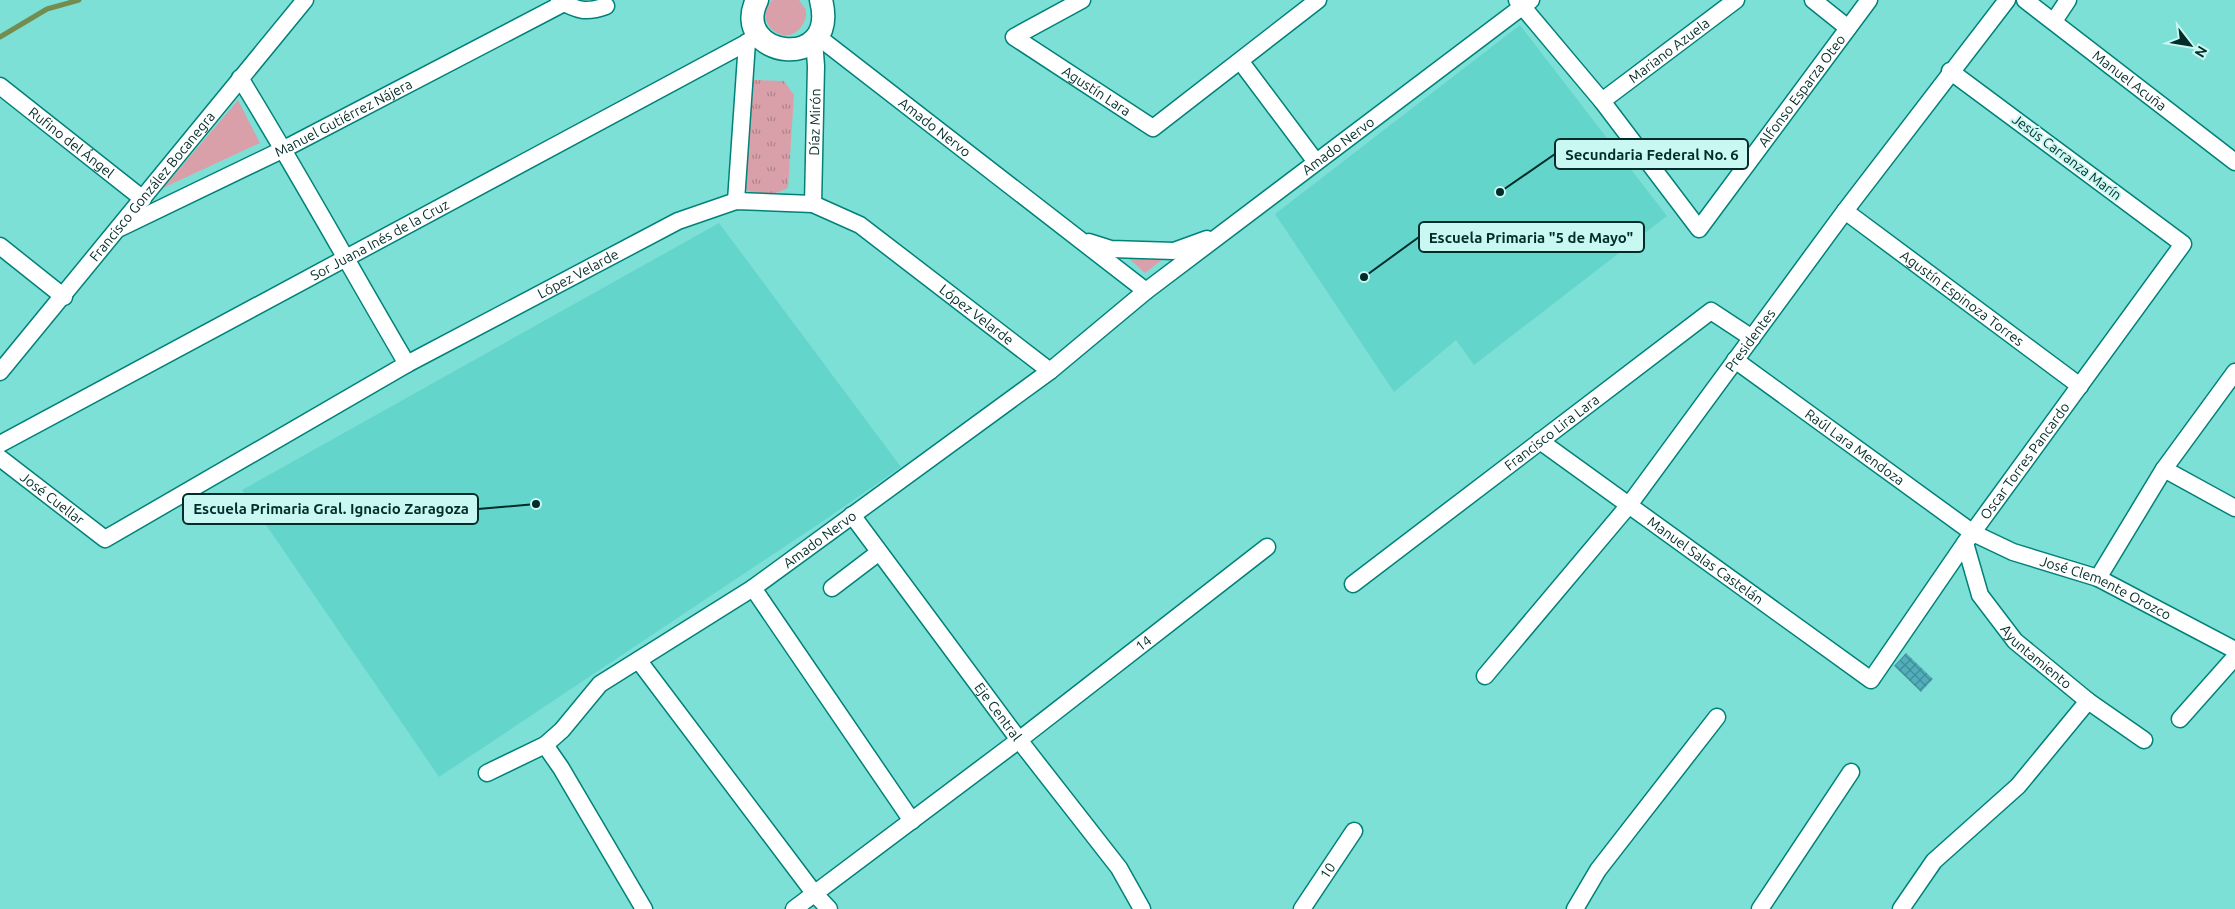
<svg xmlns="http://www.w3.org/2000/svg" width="2235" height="909" font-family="Ubuntu,sans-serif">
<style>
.built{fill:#64d5cb}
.grass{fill:#daa0aa}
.park{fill:url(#park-tufts)}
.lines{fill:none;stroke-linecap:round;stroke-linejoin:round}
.stream{stroke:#738c50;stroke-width:5}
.building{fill:url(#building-cross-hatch)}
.minor-casing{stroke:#008179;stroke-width:19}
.secondary-casing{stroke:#008179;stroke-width:25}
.minor{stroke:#fff;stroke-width:16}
.secondary{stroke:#fff;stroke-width:22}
.labels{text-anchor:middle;stroke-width:4;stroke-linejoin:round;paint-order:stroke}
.street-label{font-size:14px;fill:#002c29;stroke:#c9f7f2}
.leader{fill:none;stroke:#002c29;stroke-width:2}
.callout-dot{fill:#002c29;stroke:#c9f7f2;stroke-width:2}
.callout{fill:#c9f7f2;stroke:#002c29;stroke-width:2}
.callout-label{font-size:15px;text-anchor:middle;font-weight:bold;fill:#002c29}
</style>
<defs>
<pattern id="park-tufts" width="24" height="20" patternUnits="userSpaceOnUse" patternTransform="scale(1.25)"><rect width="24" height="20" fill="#daa0aa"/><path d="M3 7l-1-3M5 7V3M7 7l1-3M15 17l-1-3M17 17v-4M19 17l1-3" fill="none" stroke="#ae838a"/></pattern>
<pattern id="building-cross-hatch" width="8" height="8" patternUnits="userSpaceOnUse" patternTransform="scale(1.25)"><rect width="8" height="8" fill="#51aebb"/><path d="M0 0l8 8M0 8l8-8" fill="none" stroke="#418e98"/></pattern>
</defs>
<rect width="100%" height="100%" fill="#7de0d7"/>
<!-- built -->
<g class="built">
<path d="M1520 25 1667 216 1474 365 1456 340 1394 392 1275 214Z"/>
<path d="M719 223 901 467 829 517 439 777 242 490Z"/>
</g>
<!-- grass -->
<g class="grass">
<path d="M772 0H799L806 10V17C794 55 749 26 772 0Z"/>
<path d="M238 100 260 143 163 188Z"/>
<path d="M1126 256H1167L1145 273Z"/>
</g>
<!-- park -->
<path class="park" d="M754 80 784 81 794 95 788 188C771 196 757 199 741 186L747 91Z"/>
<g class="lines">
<!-- stream -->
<path class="stream" d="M0 37 47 9 79 0"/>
</g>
<!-- building -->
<path class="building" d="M1906 653 1933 679 1921 692 1894 666Z"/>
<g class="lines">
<defs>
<g id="minor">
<path d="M559 0C577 11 587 13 606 6"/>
<path id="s1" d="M1082 0 1014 37 1153 128 1318 0"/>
<path id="s2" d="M1517 0 1602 101 1699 229 1869 0"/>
<path d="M1813 0 1848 28"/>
<path id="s3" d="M2025 0 2235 162"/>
<path d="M2054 21 2068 0"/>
<path id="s4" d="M817 36 1146 291"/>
<path d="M1241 62 1316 162"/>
<path d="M240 78C298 172 351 269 407 364"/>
<path id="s5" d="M0 86 143 199"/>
<path id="s6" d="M1602 101 1736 0"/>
<path d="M736 201 747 42"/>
<path id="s7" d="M813 204 816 66 814 40"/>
<path id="s8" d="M1845 211 2080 386"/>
<path id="s9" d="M120 228 284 149 564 3"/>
<path d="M1089 242 1111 249 1174 251 1207 239"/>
<path d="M0 246 64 297"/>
<path id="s10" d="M1735 360 1973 533 2013 552 2098 578 2235 650"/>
<path id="s11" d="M0 372 305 0"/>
<path id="s12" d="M1540 441 1871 680 1965 543 2183 244 1950 71"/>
<path id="s13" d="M0 444 759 36"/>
<path id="s14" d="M0 458 105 539 407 364 678 221 736 201 813 204 860 225 1050 371"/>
<path d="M2164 469 2235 508"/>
<path id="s15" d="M852 515 1019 740 1119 868 1142 909"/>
<path id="s16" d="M1965 543 1980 595 2015 641 2088 701 2144 740"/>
<path d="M2098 578 2164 469 2235 372"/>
<path id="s17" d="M1353 584 1711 311 1752 338"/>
<path d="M753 588 912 821"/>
<path d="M832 588 878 553"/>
<path d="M639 661 814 893 829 909"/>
<path id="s18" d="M1485 676 1629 505 1845 211 2007 0"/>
<path d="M2180 719 2235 657"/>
<path d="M545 745 561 768 644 909"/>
<path id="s19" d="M487 773 545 745 562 730 600 684 753 588 1050 371 1146 291 1531 0"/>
<path id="s20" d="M794 909 1019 740 1267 547"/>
<path id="s21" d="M1302 909 1354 831"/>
<path d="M1575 909 1598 870 1717 717"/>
<path d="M1760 909 1851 772"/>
<path d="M1901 909 1934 861 2018 786 2088 701"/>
</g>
<path id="secondary" d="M757 0C729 57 840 74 821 0"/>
</defs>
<!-- minor casing -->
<use href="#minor" class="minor-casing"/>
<!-- secondary casing -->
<use href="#secondary" class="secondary-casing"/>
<!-- minor -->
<use href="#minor" class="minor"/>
<!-- secondary -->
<use href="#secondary" class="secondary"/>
</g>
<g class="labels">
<!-- street labels -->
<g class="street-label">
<text dy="5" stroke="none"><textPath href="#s6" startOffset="84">Mariano Azuela</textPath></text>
<text dy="5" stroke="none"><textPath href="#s3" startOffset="132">Manuel Acuña</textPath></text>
<text dy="5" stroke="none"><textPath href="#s2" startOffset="465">Alfonso Esparza Oteo</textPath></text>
<text dy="5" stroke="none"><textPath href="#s1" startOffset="176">Agustín Lara</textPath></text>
<text dy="5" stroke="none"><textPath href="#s9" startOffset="249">Manuel Gutiérrez Nájera</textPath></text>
<text dy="5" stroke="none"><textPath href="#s7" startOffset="82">Díaz Mirón</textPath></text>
<text dy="5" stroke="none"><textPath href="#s4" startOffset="149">Amado Nervo</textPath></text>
<text dy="5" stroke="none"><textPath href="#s5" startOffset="91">Rufino del Ángel</textPath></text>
<text dy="5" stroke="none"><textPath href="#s19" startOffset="1061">Amado Nervo</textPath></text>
<text transform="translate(2067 157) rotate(37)" y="5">Jesús Carranza Marín</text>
<text dy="5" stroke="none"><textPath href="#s11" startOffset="240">Francisco González Bocanegra</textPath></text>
<text dy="5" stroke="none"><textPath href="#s13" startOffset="431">Sor Juana Inés de la Cruz</textPath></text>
<text dy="5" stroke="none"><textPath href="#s14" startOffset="675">López Velarde</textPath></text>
<text dy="5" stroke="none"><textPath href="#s8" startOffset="146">Agustín Espinoza Torres</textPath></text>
<text dy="5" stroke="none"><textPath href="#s14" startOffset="1125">López Velarde</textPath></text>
<text dy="5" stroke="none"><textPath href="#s18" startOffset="428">Presidentes</textPath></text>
<text dy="5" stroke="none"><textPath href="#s17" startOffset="250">Francisco Lira Lara</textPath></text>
<text dy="5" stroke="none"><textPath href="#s10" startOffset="148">Raúl Lara Mendoza</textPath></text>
<text dy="5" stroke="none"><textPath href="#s12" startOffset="676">Oscar Torres Pancardo</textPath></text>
<text dy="5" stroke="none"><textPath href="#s14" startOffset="66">José Cuellar</textPath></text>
<text dy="5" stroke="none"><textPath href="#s19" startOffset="410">Amado Nervo</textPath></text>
<text dy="5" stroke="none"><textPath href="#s12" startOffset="204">Manuel Salas Castelán</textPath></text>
<text dy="5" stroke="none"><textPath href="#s10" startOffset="438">José Clemente Orozco</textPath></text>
<text dy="5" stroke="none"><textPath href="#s20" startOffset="439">14</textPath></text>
<text dy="5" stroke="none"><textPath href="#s16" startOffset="138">Ayuntamiento</textPath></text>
<text dy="5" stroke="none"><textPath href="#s15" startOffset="245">Eje Central</textPath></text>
<text dy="5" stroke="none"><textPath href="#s21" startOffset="46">10</textPath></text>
</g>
</g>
<!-- callouts -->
<path class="leader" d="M1500 192L1555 154M1364 277L1419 237M536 504L478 509"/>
<g class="callout-dot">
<circle cx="1500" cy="192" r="5"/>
<circle cx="1364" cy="277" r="5"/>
<circle cx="536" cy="504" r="5"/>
</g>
<g class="callout">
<rect x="1555" y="139" width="193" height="30" rx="5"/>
<rect x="1419" y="222" width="225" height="30" rx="5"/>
<rect x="183" y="494" width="295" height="30" rx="5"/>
</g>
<g class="callout-label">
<text x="1652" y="160">Secundaria Federal No. 6</text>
<text x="1531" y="243">Escuela Primaria "5 de Mayo"</text>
<text x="331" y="514">Escuela Primaria Gral. Ignacio Zaragoza</text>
</g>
<!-- north arrow -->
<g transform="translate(2190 45) rotate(121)" stroke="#c9f7f2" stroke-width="4" paint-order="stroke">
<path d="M0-4L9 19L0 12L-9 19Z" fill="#002c29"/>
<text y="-8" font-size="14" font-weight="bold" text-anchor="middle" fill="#002c29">N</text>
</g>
</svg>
